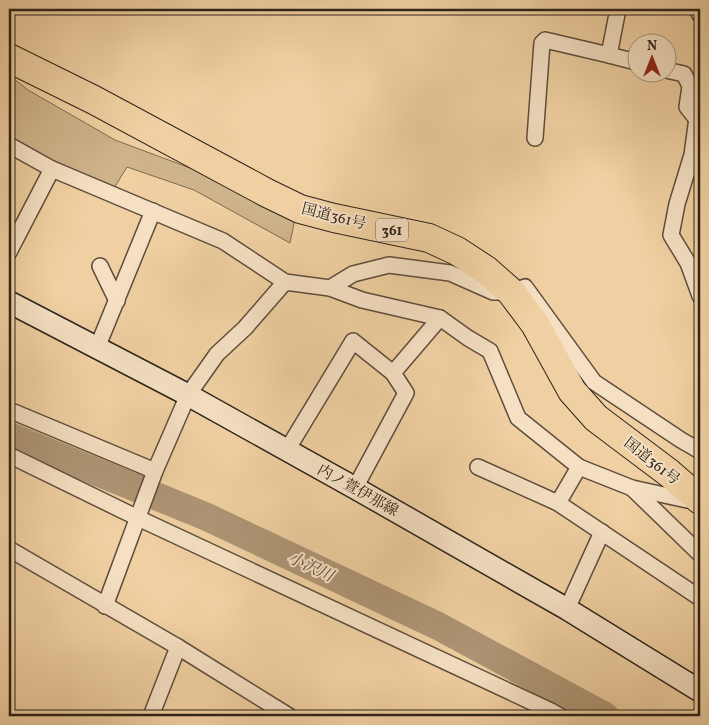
<svg xmlns="http://www.w3.org/2000/svg" width="709" height="725" font-family="Vollkorn,'Noto Serif JP',serif">
<style>
.green{fill:#cfb38b;stroke:#7e6b53}
.lines{fill:none;stroke-linecap:round;stroke-linejoin:round}
.river{stroke:#ae9574;stroke-width:28}
.street-casing{stroke:#5e4e3d;stroke-width:18}
.secondary-casing{stroke:#2d231b;stroke-width:24}
.highway-casing{stroke:#2d231b;stroke-width:30}
.street{stroke:#f5e0c3;stroke-width:15}
.secondary{stroke:#f5e0c3;stroke-width:21}
.highway{stroke:#f0d0a2;stroke-width:28}
.labels{text-anchor:middle;stroke-width:4;stroke-linejoin:round;paint-order:stroke}
.shield{fill:#f5e0c3;stroke:#695c4d;stroke-width:1}
.shield-label{font-size:14px;font-weight:bold;fill:#2d231b}
.street-label{font-size:15px;fill:#2d231b;stroke:#f5e0c3}
.water-label{font-size:16px;font-style:italic;fill:#5a4b3a;stroke:#f5e0c3}
</style>
<rect width="100%" height="100%" fill="#f0d0a2"/>
<filter id="stains"><feTurbulence type="fractalNoise" baseFrequency=".004" numOctaves="4"/><feColorMatrix values="0 0 0 0 .2 0 0 0 0 .09 0 0 0 0 .02 0 0 0 .5 -.17"/></filter>
<radialGradient id="worn" r=".72"><stop offset=".6" stop-color="#630" stop-opacity="0"/><stop offset="1" stop-color="#630" stop-opacity=".3"/></radialGradient>
<!-- green -->
<path class="green" d="M9 75 28 90 115 140 249 190 295 219 290 243 194 190 127 167 114 188 87 186 9 139Z"/>
<g class="lines">
<!-- river -->
<path class="river" d="M9 436 207 517 438 626 605 716"/>
<defs>
<g id="street">
<path d="M618 9 609 55 636 62"/>
<path d="M697 9 700 15"/>
<path d="M666 70 684 74 690 86 687 107 695 117 699 116"/>
<path d="M700 96 692 155 677 204 671 235 688 263 700 296"/>
<path d="M535 138 542 43 545 40 609 55"/>
<path d="M9 145 52 169 223 241 285 282"/>
<path d="M9 252 52 169"/>
<path d="M100 266 117 301"/>
<path d="M330 288 362 300 440 318 468 338 490 351 518 418 579 467 632 488 687 500 697 499"/>
<path d="M97 348 153 211"/>
<path d="M9 410 155 471"/>
<path d="M287 450 353 341 393 373 440 318"/>
<path d="M9 455 138 518 551 711 560 716"/>
<path d="M478 467 558 503 700 598"/>
<path d="M355 488 406 393 393 373"/>
<path d="M632 488 700 554"/>
<path d="M558 503 579 467"/>
<path d="M9 549 178 647 289 716"/>
<path d="M105 606 155 471 188 395 217 354 245 328 285 282 330 288 353 274 389 265 450 273 493 292H511L525 287 594 382 681 440 700 451"/>
<path d="M567 609 602 532"/>
<path d="M151 716 178 647"/>
</g>
<path id="secondary" d="M9 302 188 395 355 488 567 609 700 691"/>
<path id="highway" d="M9 58 94 100 267 193 300 209 334 218 429 238 457 251 486 270 511 292 535 324 572 391 596 418 669 473 700 500"/>
</defs>
<!-- street casing -->
<use href="#street" class="street-casing"/>
<!-- secondary casing -->
<use href="#secondary" class="secondary-casing"/>
<!-- highway casing -->
<use href="#highway" class="highway-casing"/>
<!-- street -->
<use href="#street" class="street"/>
<!-- secondary -->
<use href="#secondary" class="secondary"/>
<!-- highway -->
<use href="#highway" class="highway"/>
</g>
<g class="labels">
<!-- shield labels -->
<rect class="shield" x="376" y="218.5" width="32" height="23" rx="4"/>
<g class="shield-label">
<text x="392" y="235">361</text>
</g>
<!-- street labels -->
<g class="street-label">
<text transform="translate(334 216) rotate(14)" y="5">国道361号</text>
<text transform="translate(652 461) rotate(38)" y="5">国道361号</text>
<text transform="translate(358 490) rotate(29)" y="5">内ノ萱伊那線</text>
</g>
<!-- water labels -->
<g class="water-label">
<text transform="translate(311 566) rotate(25)" y="6">小沢川</text>
</g>
</g>
<!-- margin -->
<rect width="709" height="725" fill="none" stroke="#f0d0a2" stroke-width="30"/>
<rect x="10" y="10" width="689" height="705" fill="none" stroke="#2d231b" stroke-width="2.5"/>
<rect x="15" y="15" width="679" height="695" fill="none" stroke="#2d231b"/>
<!-- north arrow -->
<g transform="translate(652 58)"><circle r="24" fill="#f5e0c3" stroke="#a59480"/>
<path d="M0-4L9 19L0 12L-9 19Z" fill="#8f2418"/>
<text y="-8" font-size="14" font-weight="bold" text-anchor="middle" fill="#2d231b">N</text>
</g>
<rect width="100%" height="100%" filter="url(#stains)"/>
<rect width="100%" height="100%" fill="url(#worn)"/>
</svg>
